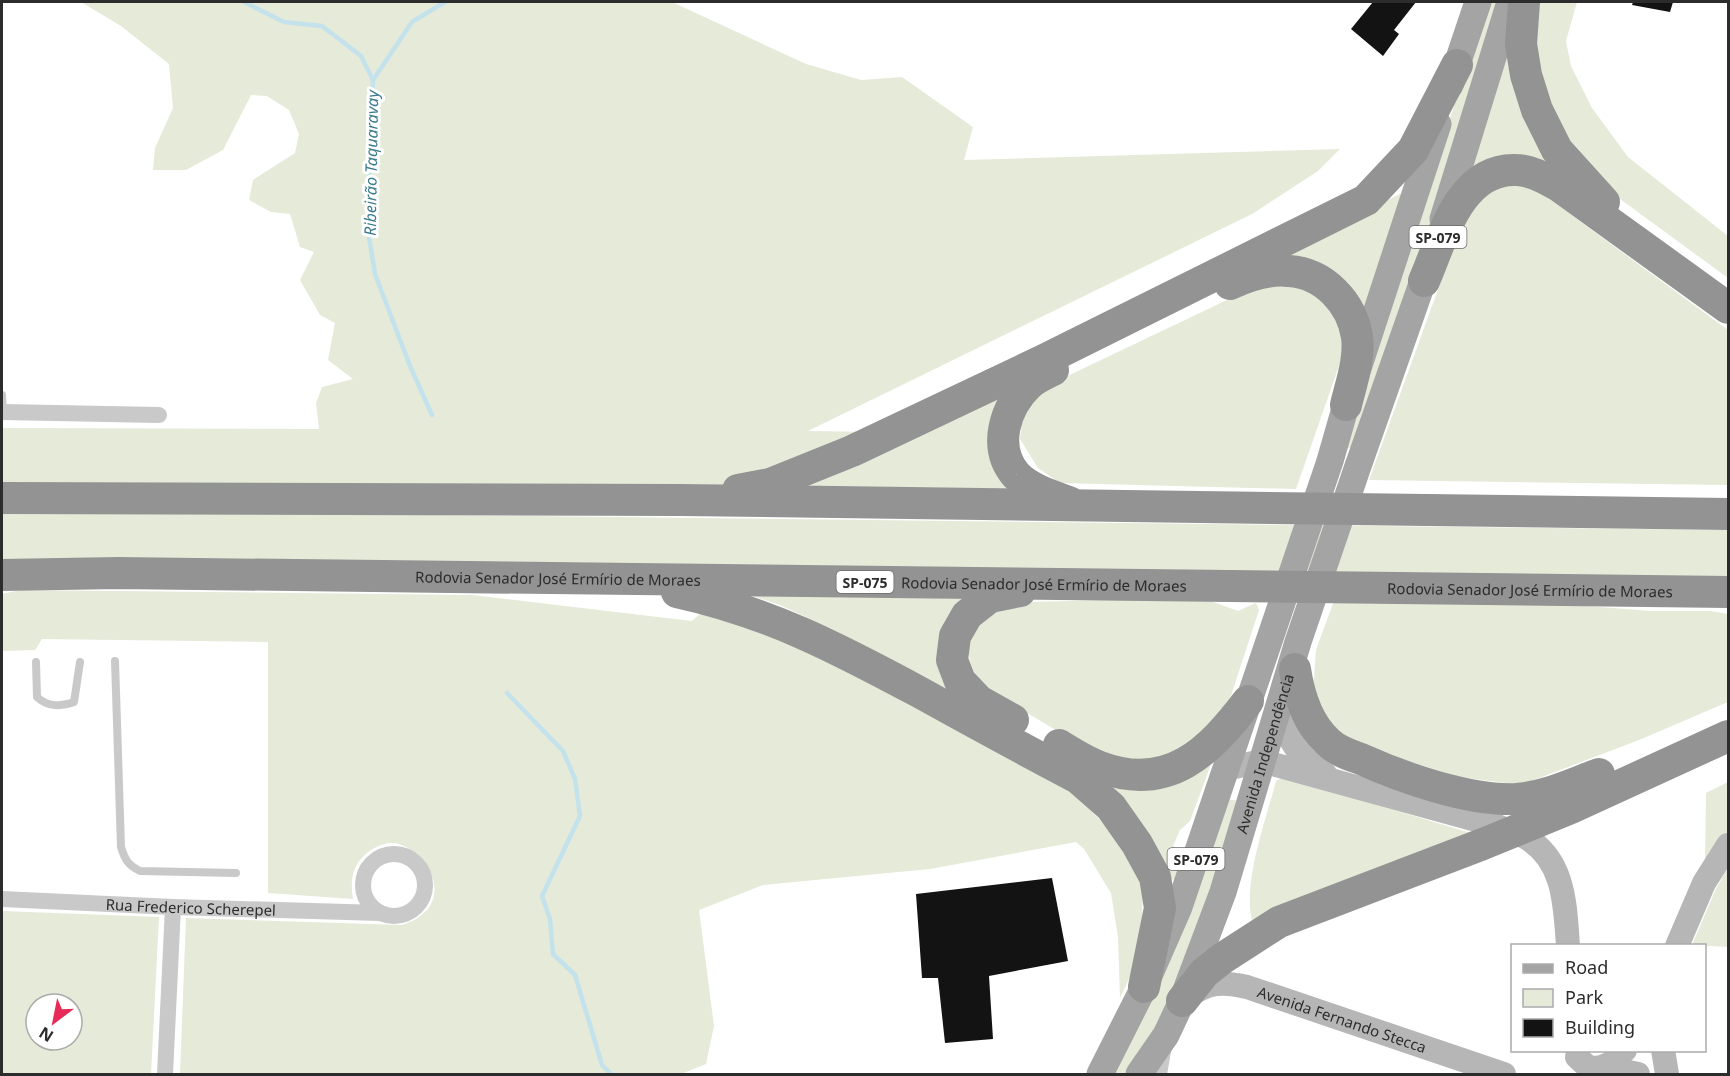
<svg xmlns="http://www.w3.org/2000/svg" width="1730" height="1076" font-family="'Noto Sans',sans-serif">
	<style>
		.green { fill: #e5ead9; fill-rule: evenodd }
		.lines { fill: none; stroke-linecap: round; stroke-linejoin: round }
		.stream { stroke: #c4e2eb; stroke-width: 4.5 }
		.building { fill: #131313 }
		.service { stroke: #c9c9c9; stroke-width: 8 }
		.minor { stroke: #c9c9c9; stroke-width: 16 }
		.secondary { stroke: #b6b6b6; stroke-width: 24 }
		.primary { stroke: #a4a4a4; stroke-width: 27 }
		.motorway { stroke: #939393; stroke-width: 32 }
		.labels { text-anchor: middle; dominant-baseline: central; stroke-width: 6; stroke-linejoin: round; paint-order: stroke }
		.shield { fill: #fff; stroke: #6b6b6b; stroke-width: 1.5 }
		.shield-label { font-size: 14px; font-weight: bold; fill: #2c2c2c }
		.street-label { font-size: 15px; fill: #2c2c2c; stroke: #fff }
		.water-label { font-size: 16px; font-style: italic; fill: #3a7b8e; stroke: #fff }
	</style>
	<rect width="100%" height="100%" fill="#fff"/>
	<path class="green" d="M 81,2 L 672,2 L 806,64 L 861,80 L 902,77 L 973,127 L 964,160 L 1340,149 L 1318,171 L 1252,214 L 808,431 L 877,432 L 796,465 L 714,488 L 2,484 L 2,428 L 319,429 L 316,403 L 322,387 L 353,379 L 328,360 L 335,323 L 320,315 L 300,280 L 314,252 L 300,247 L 290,214 L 271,212 L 249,200 L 253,180 L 295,153 L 299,134 L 289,110 L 267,96 L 251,95 L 223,150 L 186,170 L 153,170 L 155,148 L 173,108 L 169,64 L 121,26 Z
		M 1488,2 L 1502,2 L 1358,448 L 1342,448 Z
		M 1531,2 L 1577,2 L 1566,41 L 1571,66 L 1592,108 L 1628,157 L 1728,236 L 1728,278 L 1605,188 L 1566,149 L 1544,104 Z
		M 1512,28 L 1558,161 L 1541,171 L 1464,190 Z
		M 1509,182 L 1540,192 L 1728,330 L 1728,485 L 1369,480 L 1465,215 L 1477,193 Z
		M 1410,189 L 1367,334 L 1342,288 L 1234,275 Z
		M 1278,279 C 1321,297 1346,303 1342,357 L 1296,489 L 1060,483 L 1038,468 L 1020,439 L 1024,407 L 1036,391 L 1248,290 Z
		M 1037,370 L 1003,409 L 1027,493 L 801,487 Z
		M 2,510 L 1728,530 L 1728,580 L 2,561 Z
		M 20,590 L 472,595 L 692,621 L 707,608 L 769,629 L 1066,785 L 1103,823 L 1131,856 L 1143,893 L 1141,936 L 1134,968 L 1120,998 L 1118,937 L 1111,893 L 1084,849 L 1076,842 L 930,869 L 763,885 L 699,910 L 714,1026 L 706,1064 L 681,1074 L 180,1074 L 186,918 L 402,925 C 407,923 414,921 419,917 C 442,901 437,876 420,857 C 415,851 401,843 392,843 C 384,842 373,848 367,853 C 352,865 350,881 353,899 L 268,893 L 268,642 L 42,639 L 35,650 L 2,651 L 2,594 Z
		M 741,592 L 977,595 L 949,633 L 984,712 L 834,630 L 780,605 Z
		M 1202,598 L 1238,611 L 1256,603 L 1259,610 L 1228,705 L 1208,732 L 1180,751 L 1155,761 L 1099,756 L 979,684 L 971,664 L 966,643 L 973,629 L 997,607 L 1028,602 Z
		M 1335,598 L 1535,602 L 1651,611 L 1711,611 L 1728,614 L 1728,702 L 1639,740 L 1521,785 L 1459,777 L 1341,740 L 1313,694 L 1316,650 Z
		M 1216,751 L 1190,821 L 1180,830 L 1173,846 L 1183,854 L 1177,879 L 1168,880 L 1097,772 Z
		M 1284,777 L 1474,834 L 1253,924 C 1241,886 1266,820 1276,781 Z
		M 1728,782 L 1728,833 L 1705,863 L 1706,793 Z
		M 1226,799 L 1241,801 L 1176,988 L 1130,1074 L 1112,1074 C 1164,990 1193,893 1226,799 Z
		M 1728,867 L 1728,947 L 1692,945 L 1715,891 Z
		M 2,911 L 159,917 L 151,1074 L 2,1074 ZM 36,1004 L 72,1004 L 72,1040 L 36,1040 Z"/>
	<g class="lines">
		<path class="stream" d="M 244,2 L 284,22 L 322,26 L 361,56 L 373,80
			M 432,415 L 410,366 L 375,274 L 368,231 L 369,162 L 373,80 L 412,22 L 445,2
			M 507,693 L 563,751 L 575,779 L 580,816 L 542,896 L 550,919 L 553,954 L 575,975 L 602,1065 L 611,1074"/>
	</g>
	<path class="building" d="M 1373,2 L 1416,2 L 1394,30 L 1399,34 L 1383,56 L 1351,29 Z
		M 1633,2 L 1673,2 L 1670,12 L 1632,5 Z
		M 1052,878 L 1068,961 L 989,976 L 993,1039 L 945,1043 L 938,978 L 922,978 L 916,894 Z"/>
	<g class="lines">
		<path class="service" d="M 2,395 L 3,412
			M 115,661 L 121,847 C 125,860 128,865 140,871 L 236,873
			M 36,662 L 37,697 C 47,707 62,707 74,702 L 80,662"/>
		<g class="minor">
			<path d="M 2,412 L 159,415"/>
			<circle cx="394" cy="885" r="31"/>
			<path id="s1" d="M 2,899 L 173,907 L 380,913"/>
			<path d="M 165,1074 L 173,907"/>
			<path d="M 1159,1074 L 1164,1046"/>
		</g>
		<g class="secondary">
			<path d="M 1288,696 C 1279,732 1295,755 1325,774"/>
			<path d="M 1225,773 L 1230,768 L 1262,761 L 1494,825 C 1504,829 1516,832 1525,837 C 1565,860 1565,905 1568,946"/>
			<path d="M 1677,946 L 1704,883 L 1728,845"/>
			<path id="s2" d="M 1186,998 C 1208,982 1222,981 1247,987 L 1504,1074"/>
			<path d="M 1663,1050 L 1667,1074"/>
			<path d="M 1577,1057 L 1589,1068 C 1606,1069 1613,1062 1625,1050"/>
			<path d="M 1605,1067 L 1638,1074"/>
		</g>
		<g class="primary">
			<path d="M 1450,85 L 1478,2"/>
			<path d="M 1443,219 L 1510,2"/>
			<path d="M 1100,1074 L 1144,987 L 1179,907 L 1330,461 L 1346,405 L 1438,124"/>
			<path id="s3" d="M 1139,1074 L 1166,1035 L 1182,1001 L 1223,892 L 1298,642 L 1357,469 L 1430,261"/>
		</g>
		<g class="motorway">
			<path d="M 1524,2 L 1521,44 L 1526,75 L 1537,110 L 1557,150 L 1604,202"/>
			<path d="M 1424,281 C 1442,240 1459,168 1516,170 C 1531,170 1546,179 1559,186 L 1728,308"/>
			<path d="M 1230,284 C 1247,276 1270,269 1289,271 C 1324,273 1352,303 1357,337 C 1360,359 1351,384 1346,405"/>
			<path d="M 1053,370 C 1045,374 1036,378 1029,384 C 1005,407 992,447 1016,475 C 1029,489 1052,496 1069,502"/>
			<path d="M 738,490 L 770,484 L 852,451 L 1042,361 L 1366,200 L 1413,150 L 1457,65"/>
			<path d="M 2,498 L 680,500 L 1728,514"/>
			<path id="s4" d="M 2,575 L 118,573 L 1728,592"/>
			<path d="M 677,592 C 769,612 839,649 921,693 C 973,722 1025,750 1078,778 L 1111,807 L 1137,844 L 1155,877 L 1160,908 L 1144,987"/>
			<path d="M 1295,669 C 1299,696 1307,723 1328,742 C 1337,751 1350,755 1361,759 C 1403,778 1469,801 1516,799 C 1545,797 1572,784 1599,774"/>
			<path d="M 1013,720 L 979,701 L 960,681 L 952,660 L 955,636 L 967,615 L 990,597 L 1020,591"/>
			<path d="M 1059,745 C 1072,753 1086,762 1100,767 C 1169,793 1210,751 1248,701"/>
			<path d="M 1182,1001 L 1204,973 L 1223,958 L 1279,922 L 1483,844 L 1571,808 L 1728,736"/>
		</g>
	</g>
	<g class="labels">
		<g class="shield">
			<rect x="1409.5" y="226" width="57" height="22" rx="4.5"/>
			<rect x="836.5" y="571" width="57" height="22" rx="4.5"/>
			<rect x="1167.5" y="848" width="57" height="22" rx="4.5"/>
		</g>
		<g class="shield-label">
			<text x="1438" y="237">SP-079</text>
			<text x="865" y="582">SP-075</text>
			<text x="1196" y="859">SP-079</text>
		</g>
		<g class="street-label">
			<text stroke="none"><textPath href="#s4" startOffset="556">Rodovia Senador José Ermírio de Moraes</textPath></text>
			<text stroke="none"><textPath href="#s4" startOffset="1042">Rodovia Senador José Ermírio de Moraes</textPath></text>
			<text stroke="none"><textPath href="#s4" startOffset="1528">Rodovia Senador José Ermírio de Moraes</textPath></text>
			<text stroke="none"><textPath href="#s3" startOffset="346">Avenida Independência</textPath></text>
			<text stroke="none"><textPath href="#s1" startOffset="189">Rua Frederico Scherepel</textPath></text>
			<text stroke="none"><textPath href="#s2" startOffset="165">Avenida Fernando Stecca</textPath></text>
		</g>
		<g class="water-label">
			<text transform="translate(371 163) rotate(-89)">Ribeirão Taquaravay</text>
		</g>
	</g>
	<rect width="1730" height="1076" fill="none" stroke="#2c2c2c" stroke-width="6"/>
	<rect x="1511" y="944" width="195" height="108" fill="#ffffff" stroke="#ababab" stroke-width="1.5"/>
	<rect x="1523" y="964" width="30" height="9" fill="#a4a4a4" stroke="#ababab" stroke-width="1.5"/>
	<text x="1565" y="974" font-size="18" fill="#2c2c2c">Road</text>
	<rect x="1523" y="989" width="30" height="18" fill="#e5ead9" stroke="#ababab" stroke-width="1.5"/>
	<text x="1565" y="1004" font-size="18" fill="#2c2c2c">Park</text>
	<rect x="1523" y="1019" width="30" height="18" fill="#131313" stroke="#ababab" stroke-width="1.5"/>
	<text x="1565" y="1034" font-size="18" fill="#2c2c2c">Building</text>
	<g transform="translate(54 1022) rotate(212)"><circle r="28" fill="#ffffff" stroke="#ababab" stroke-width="1.5"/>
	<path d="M0-4.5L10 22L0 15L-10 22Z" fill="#e72a57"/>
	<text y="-9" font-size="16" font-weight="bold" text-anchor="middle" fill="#2c2c2c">N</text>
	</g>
</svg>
